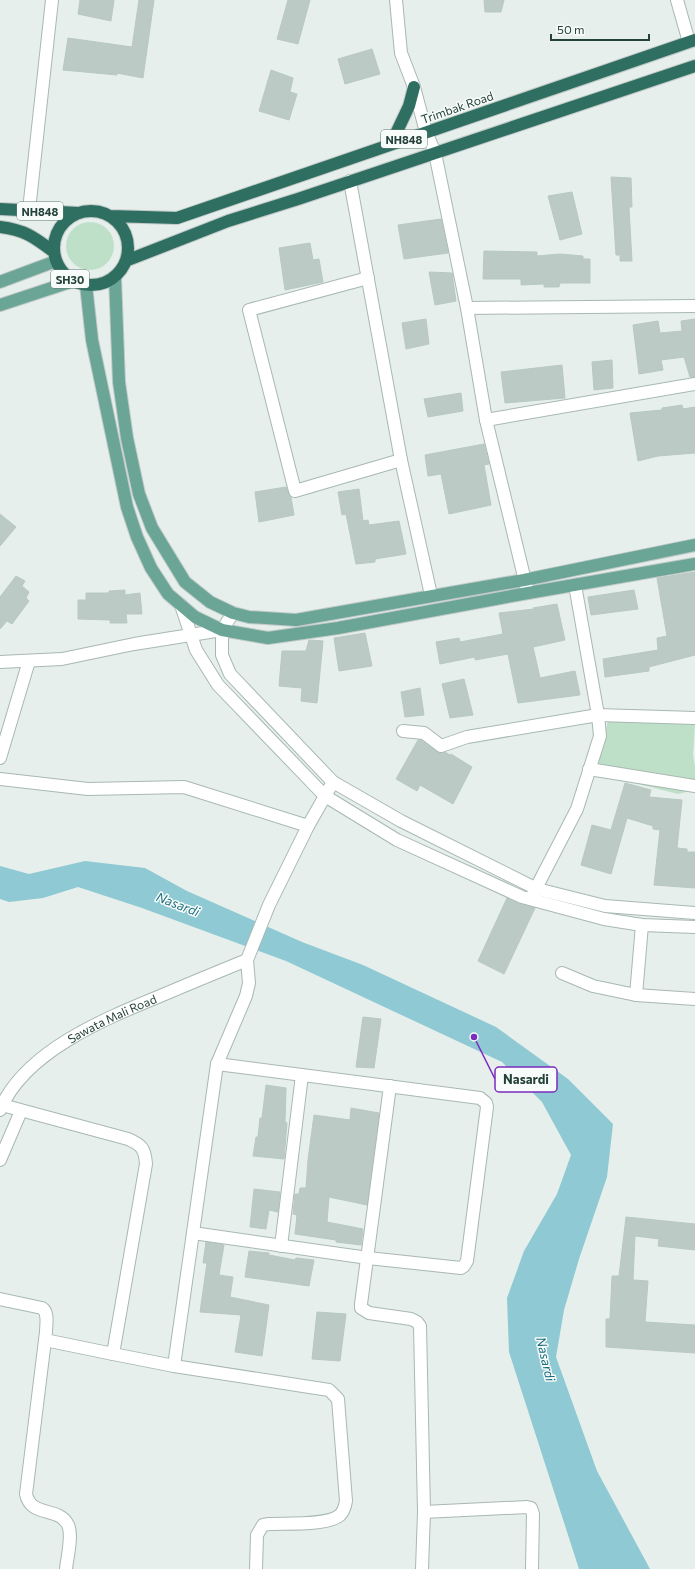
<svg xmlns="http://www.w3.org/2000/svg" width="695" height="1569" font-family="Commissioner,sans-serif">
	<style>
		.green { fill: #bfe0c8 }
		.water { fill: #8ec9d4 }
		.building { fill: #bbcac4; stroke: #b8c9c2 }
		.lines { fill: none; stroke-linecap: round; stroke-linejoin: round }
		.minor-casing { stroke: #a8b8b2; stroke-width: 14 }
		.major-casing { stroke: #c2cac8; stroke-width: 14 }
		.highway-casing { stroke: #c2cac8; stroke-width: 14 }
		.minor { stroke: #fff; stroke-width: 12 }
		.major { stroke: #6aa596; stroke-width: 12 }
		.highway { stroke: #2f6f62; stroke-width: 12 }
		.labels { text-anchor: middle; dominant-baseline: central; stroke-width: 3; stroke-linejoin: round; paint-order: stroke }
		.shield { fill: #f7fbf9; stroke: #637a73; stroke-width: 1 }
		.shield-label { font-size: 11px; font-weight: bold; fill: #24423a }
		.street-label { font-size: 12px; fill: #24423a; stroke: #f7fbf9 }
		.water-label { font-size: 13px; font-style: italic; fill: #1c6f80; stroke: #f7fbf9 }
		.leader { fill: none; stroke: #7b2cbf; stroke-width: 1.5 }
		.callout-dot { fill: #7b2cbf; stroke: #f7fbf9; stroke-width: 1.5 }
		.callout { fill: #f7fbf9; stroke: #7b2cbf; stroke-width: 1.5 }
		.callout-label { font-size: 13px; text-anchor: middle; font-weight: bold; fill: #24423a }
	</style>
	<rect width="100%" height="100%" fill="#e6efeb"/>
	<path class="green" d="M66 246a24 24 0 1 1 48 0a24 24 0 1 1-48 0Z
		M 609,718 L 695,722 L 693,755 L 695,766 L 695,790 L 678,794 L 611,777 L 597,761 Z"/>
	<path class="water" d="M 85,861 L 145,868 L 187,891 L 302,942 L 363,965 L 496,1027 L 568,1079 L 613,1124 L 607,1177 L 579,1259 L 564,1310 L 556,1357 L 597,1471 L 650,1569 L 579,1569 L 509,1352 L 507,1298 L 524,1251 L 557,1194 L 571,1155 L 542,1102 L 502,1062 L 286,961 L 142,908 L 78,887 L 43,898 L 9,902 L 0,899 L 0,866 L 29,874 Z"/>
	<path class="building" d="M 80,0 L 114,0 L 111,21 L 78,14 Z
		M 139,0 L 154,0 L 143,78 L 117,73 L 117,75 L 63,70 L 68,38 L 132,47 Z
		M 288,0 L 310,0 L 298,44 L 277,39 Z
		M 484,0 L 504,0 L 501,12 L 485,12 Z
		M 372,49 L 380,74 L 345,84 L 338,59 Z
		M 271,70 L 293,78 L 290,92 L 297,94 L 289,120 L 259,111 Z
		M 611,177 L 631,178 L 632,207 L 629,207 L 632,261 L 620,261 L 620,255 L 616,255 Z
		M 572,192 L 582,234 L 560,240 L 548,196 Z
		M 441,219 L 448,253 L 404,259 L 398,225 Z
		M 310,243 L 313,260 L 319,259 L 323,282 L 285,290 L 279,248 Z
		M 484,251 L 537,252 L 537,256 L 560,254 L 583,256 L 583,259 L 590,259 L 590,283 L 560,283 L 559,287 L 544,287 L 544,284 L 521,285 L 521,279 L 483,279 Z
		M 429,272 L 452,273 L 456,301 L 435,305 Z
		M 426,319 L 429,344 L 406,349 L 402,323 Z
		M 695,319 L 695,377 L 690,377 L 684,357 L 661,360 L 663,370 L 639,374 L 633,325 L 658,321 L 660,333 L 682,331 L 681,321 Z
		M 612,360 L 613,388 L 594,390 L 592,362 Z
		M 562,365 L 565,398 L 505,403 L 501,372 Z
		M 461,393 L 463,411 L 428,417 L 424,399 Z
		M 682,405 L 683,409 L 695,407 L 695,453 L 658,456 L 638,461 L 630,413 L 662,410 L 662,408 Z
		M 484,444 L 489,464 L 484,465 L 491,505 L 449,514 L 441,474 L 428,476 L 425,455 Z
		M 286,487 L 288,493 L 291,497 L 294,515 L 259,522 L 255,492 Z
		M 359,489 L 363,521 L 368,520 L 369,525 L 399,521 L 406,554 L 375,559 L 375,562 L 356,564 L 346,514 L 342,515 L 338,492 Z
		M 0,514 L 16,527 L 0,546 Z
		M 695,572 L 695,655 L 649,667 L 649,671 L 605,677 L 603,659 L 658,650 L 657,638 L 667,636 L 657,578 Z
		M 16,576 L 25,581 L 22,586 L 29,592 L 26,598 L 29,601 L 12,624 L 7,621 L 0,629 L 0,597 Z
		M 125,590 L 125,595 L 140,593 L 142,614 L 126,614 L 127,623 L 110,623 L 110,620 L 78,619 L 78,600 L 86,600 L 86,593 L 109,593 L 109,591 Z
		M 634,590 L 638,609 L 591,615 L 588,597 Z
		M 557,604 L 565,640 L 533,647 L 540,678 L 575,671 L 580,695 L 518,703 L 508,654 L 475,660 L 475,657 L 440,664 L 436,642 L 459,638 L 460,642 L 503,634 L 499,613 L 534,609 L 533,608 Z
		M 365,633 L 372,666 L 339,671 L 334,638 Z
		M 309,640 L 323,641 L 317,703 L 301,701 L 302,688 L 279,686 L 282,651 L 306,651 Z
		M 464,679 L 473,715 L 450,718 L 442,684 Z
		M 420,688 L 424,715 L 405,717 L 401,692 Z
		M 418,740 L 421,740 L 437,752 L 440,753 L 445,752 L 450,755 L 451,754 L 472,767 L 453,804 L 420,785 L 417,791 L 396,779 Z
		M 625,783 L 651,790 L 649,797 L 682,800 L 677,848 L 687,849 L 687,852 L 695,852 L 695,888 L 654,885 L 660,830 L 653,829 L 653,826 L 627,818 L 611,874 L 581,865 L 592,825 L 611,830 Z
		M 507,898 L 520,904 L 535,908 L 504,974 L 478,961 Z
		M 363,1017 L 381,1019 L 374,1068 L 356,1067 Z
		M 266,1085 L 286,1088 L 285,1122 L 287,1123 L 284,1159 L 253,1156 L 256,1137 L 258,1137 L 260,1118 L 262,1118 Z
		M 351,1108 L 379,1113 L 367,1205 L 329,1197 L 327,1222 L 363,1229 L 361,1245 L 336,1242 L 336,1240 L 295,1234 L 297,1215 L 293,1214 L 295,1194 L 299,1194 L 300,1188 L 306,1188 L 308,1160 L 314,1115 L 350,1120 Z
		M 254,1189 L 280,1192 L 278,1212 L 269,1210 L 266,1229 L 250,1227 Z
		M 626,1217 L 695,1224 L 695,1250 L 658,1246 L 659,1239 L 635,1236 L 633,1280 L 648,1281 L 645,1322 L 695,1325 L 695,1353 L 606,1347 L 606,1319 L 610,1319 L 612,1276 L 619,1276 Z
		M 206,1242 L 224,1245 L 219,1275 L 233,1277 L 230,1297 L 269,1305 L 262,1356 L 235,1352 L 241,1315 L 200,1312 L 207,1263 L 203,1263 Z
		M 249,1251 L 269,1253 L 269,1255 L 295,1260 L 296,1258 L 314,1260 L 309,1286 L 245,1277 Z
		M 317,1312 L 346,1314 L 340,1361 L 312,1359 Z"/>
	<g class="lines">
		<g class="minor-casing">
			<g id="minor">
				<path d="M 396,0 L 401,53 L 414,87 L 426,132 L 435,153 L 467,308 L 486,420 L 528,593"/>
				<path d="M 677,0 L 689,42"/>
				<path d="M 350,181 L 401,460 L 431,595"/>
				<path d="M 29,210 L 52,0"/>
				<path d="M 368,278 L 249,310 L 295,491 L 401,460"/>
				<path d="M 467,308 L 695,306"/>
				<path d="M 486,420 L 695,384"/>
				<path d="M 181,605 L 196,650 L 218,685 L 325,796 L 397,840 L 522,897 L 604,919 L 642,925 L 695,927"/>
				<path d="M 233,613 L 222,630 L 222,655 L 230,674 L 333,782 L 401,821 L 537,889 L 605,906 L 695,913"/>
				<path d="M 0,662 L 62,659 L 134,644 L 222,630"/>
				<path d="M 403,731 L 424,733 L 441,746 L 467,737 L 598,715 L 695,718"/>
				<path d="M 0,758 L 29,661"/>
				<path d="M 589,769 L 695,786"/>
				<path d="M 0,779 L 88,789 L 184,787 L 308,826"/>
				<path d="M 533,894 L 577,809 L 600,736 L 598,715 L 575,585"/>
				<path d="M 642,925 L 636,995 L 695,999"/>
				<path d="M 562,973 L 593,986 L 636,995"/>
				<path d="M 390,1086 L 361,1304 L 361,1308 L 369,1313 L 411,1319 L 417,1322 L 420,1326 L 424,1512 L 422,1569"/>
				<path d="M 2,1105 L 128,1139 C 142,1145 145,1149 146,1164 L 113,1354 L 174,1366 L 329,1390 L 338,1399 L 346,1501 C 345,1507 344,1511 340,1515 C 328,1526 285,1523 269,1524 L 263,1525 L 257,1535 L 256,1569"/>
				<path id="s1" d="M 0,1110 C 25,1050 109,1017 165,994 C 193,982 220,971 247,960"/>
				<path d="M 0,1160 L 21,1111"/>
				<path d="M 193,1233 L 368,1258 L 461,1268 L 464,1266 L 467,1261 L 487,1107 L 486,1103 L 480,1098 L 217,1064"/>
				<path d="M 281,1246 L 302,1075"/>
				<path d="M 0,1299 L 42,1308 C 49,1313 46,1324 46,1332 L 26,1494 C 31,1518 59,1506 68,1525 C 73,1535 67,1558 66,1569"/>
				<path d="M 45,1340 L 113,1354"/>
				<path d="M 174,1366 L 217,1064 L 246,996 L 249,983 L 247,960 L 269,905 L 308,826 L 333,782"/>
				<path d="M 424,1512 L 527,1507 L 531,1508 L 533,1514 L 532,1569"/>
			</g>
		</g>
		<g class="major-casing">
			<path id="major" d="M 115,277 L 119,382 L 127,438 L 139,494 L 152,528 L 185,582 L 210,602 L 233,613 L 249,617 L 296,620 L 524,580 L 695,545
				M 0,282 L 56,261
				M 86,285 L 92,340 L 127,507 L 137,537 L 151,568 L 168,594 L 195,617 L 222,630 L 268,638 L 338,628 L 528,593 L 695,564
				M 0,305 L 73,281"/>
		</g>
		<g class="highway-casing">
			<path id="highway" d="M 391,144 L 409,106 L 414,87
				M 0,209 L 79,213
				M54 248a37 37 0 1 1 74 0a37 37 0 1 1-74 0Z
				M 110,216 L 177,218 L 695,40
				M 0,227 C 25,230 34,237 54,252
				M 128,260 L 228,221 L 298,199 L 695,66"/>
		</g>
		<use href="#minor" class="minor"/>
		<use href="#major" class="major"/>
		<use href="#highway" class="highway"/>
	</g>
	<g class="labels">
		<g class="shield">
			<rect x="381" y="130" width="46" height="18" rx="3"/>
			<rect x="17" y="202" width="46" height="18" rx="3"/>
			<rect x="51" y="270" width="38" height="18" rx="3"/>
		</g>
		<g class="shield-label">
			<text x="404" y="139">NH848</text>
			<text x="40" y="211">NH848</text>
			<text x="70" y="279">SH30</text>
		</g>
		<g class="street-label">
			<text transform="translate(457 107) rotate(-19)">Trimbak Road</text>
			<text stroke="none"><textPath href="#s1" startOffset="148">Sawata Mali Road</textPath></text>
		</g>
		<g class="water-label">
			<text transform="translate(178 904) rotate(21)">Nasardi</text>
			<text transform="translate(546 1359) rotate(77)">Nasardi</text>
		</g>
	</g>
	<path class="leader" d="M474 1037L495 1079"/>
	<circle class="callout-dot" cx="474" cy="1037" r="4"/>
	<rect class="callout" x="495" y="1067" width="62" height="25" rx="4"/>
	<g class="callout-label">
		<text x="526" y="1084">Nasardi</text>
	</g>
	<path d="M551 34v6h98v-6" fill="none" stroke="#24423a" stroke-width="2"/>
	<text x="557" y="34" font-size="12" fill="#24423a" stroke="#f7fbf9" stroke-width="3" paint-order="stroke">50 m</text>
</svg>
